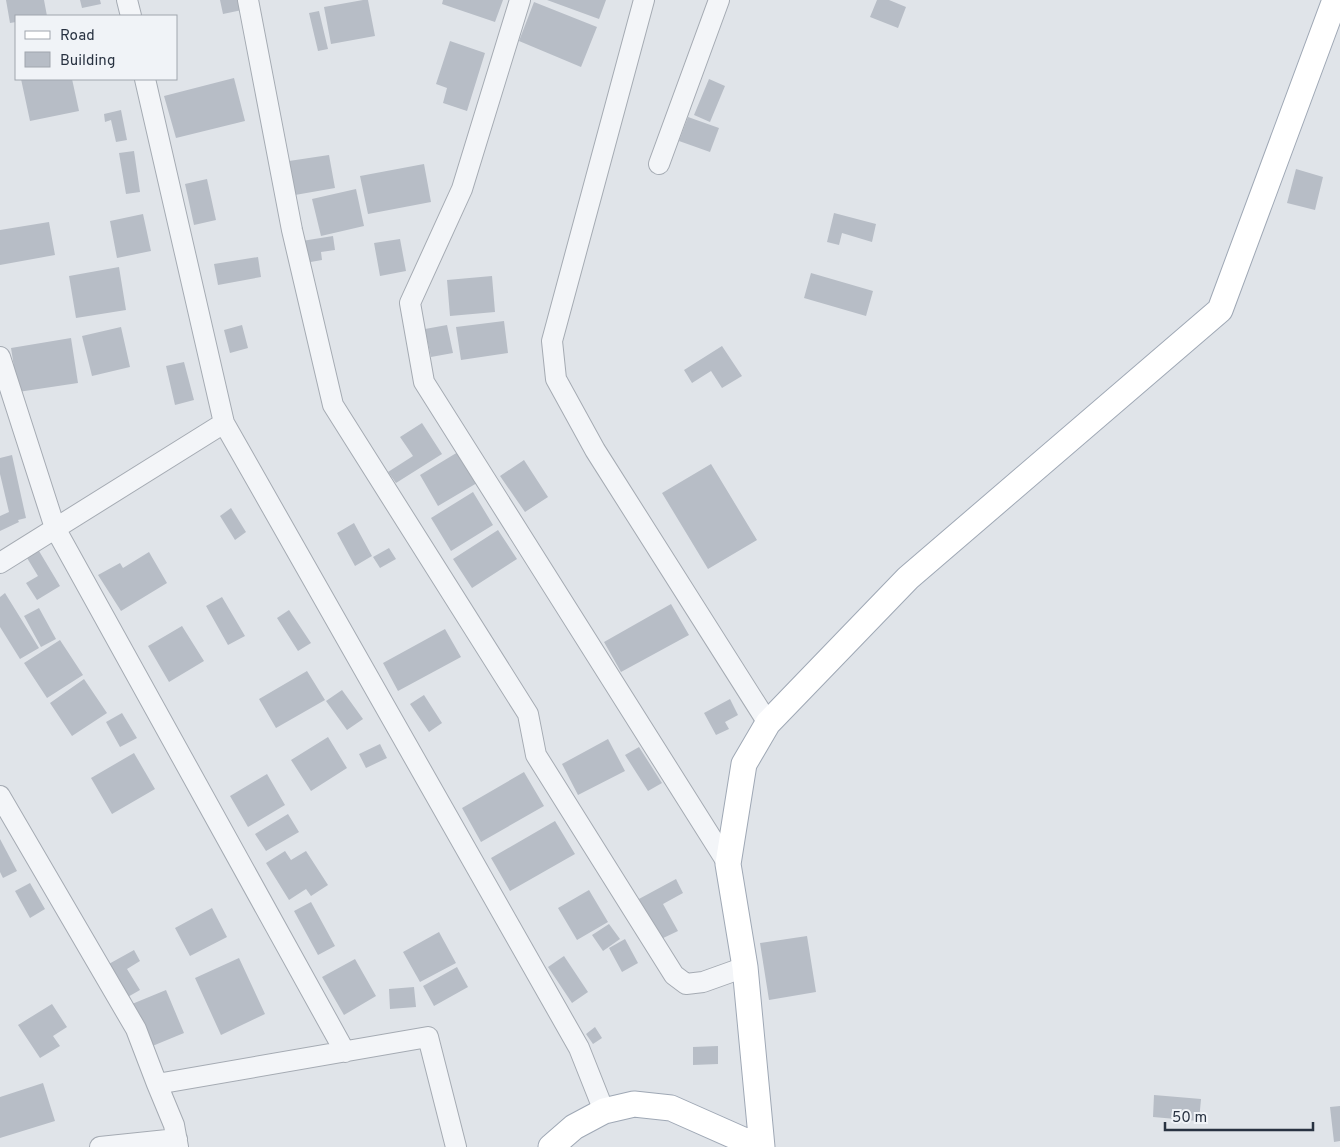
<svg xmlns="http://www.w3.org/2000/svg" width="1340" height="1147" font-family="Overpass,sans-serif">
	<style>
		.building { fill: #b7bdc6 }
		.lines { fill: none; stroke-linecap: round; stroke-linejoin: round }
		.minor-casing { stroke: #a5abb3; stroke-width: 22 }
		.major-casing { stroke: #9fa8b5; stroke-width: 27 }
		.minor { stroke: #f3f5f8; stroke-width: 20 }
		.major { stroke: #fff; stroke-width: 25 }
	</style>
	<rect width="100%" height="100%" fill="#e0e4e9"/>
	<path class="building" d="M 6,0 L 44,0 L 47,16 L 16,16 L 16,22 L 10,23 Z
		M 80,0 L 100,0 L 101,4 L 82,8 Z
		M 220,0 L 240,0 L 242,10 L 223,14 Z
		M 363,0 L 368,0 L 375,36 L 331,44 L 324,7 Z
		M 443,0 L 503,0 L 495,22 L 442,4 Z
		M 547,0 L 606,0 L 599,19 Z
		M 877,0 L 889,0 L 906,7 L 898,28 L 870,17 Z
		M 534,2 L 597,27 L 581,67 L 519,41 Z
		M 319,11 L 328,49 L 318,51 L 309,13 Z
		M 450,41 L 485,53 L 467,111 L 443,103 L 447,88 L 436,84 Z
		M 234,78 L 245,121 L 176,138 L 164,96 Z
		M 21,79 L 72,79 L 79,111 L 30,121 Z
		M 709,79 L 725,86 L 710,122 L 694,115 Z
		M 121,110 L 127,140 L 116,142 L 111,120 L 105,122 L 104,114 Z
		M 688,117 L 719,128 L 710,152 L 679,141 Z
		M 134,151 L 140,192 L 126,194 L 119,153 Z
		M 329,155 L 335,188 L 295,195 L 289,161 Z
		M 424,164 L 431,202 L 368,214 L 360,176 Z
		M 1296,169 L 1323,177 L 1315,210 L 1287,203 Z
		M 207,179 L 216,220 L 194,225 L 185,184 Z
		M 356,189 L 364,226 L 321,236 L 312,199 Z
		M 834,213 L 876,224 L 872,242 L 842,233 L 839,245 L 827,242 Z
		M 143,214 L 151,251 L 117,258 L 110,221 Z
		M 49,222 L 55,255 L 0,265 L 0,230 Z
		M 333,236 L 335,250 L 321,252 L 322,260 L 305,263 L 302,241 Z
		M 400,239 L 406,271 L 380,276 L 374,243 Z
		M 258,257 L 261,277 L 218,285 L 214,264 Z
		M 119,267 L 126,310 L 76,318 L 69,276 Z
		M 811,273 L 873,291 L 866,316 L 804,298 Z
		M 492,276 L 495,312 L 450,316 L 447,280 Z
		M 504,321 L 508,353 L 461,360 L 456,327 Z
		M 242,325 L 248,348 L 230,353 L 224,330 Z
		M 447,325 L 453,353 L 431,357 L 425,329 Z
		M 121,327 L 130,367 L 92,376 L 82,336 Z
		M 71,338 L 78,383 L 18,392 L 11,348 Z
		M 722,346 L 742,376 L 722,388 L 711,371 L 692,383 L 684,370 Z
		M 184,362 L 194,400 L 175,405 L 166,366 Z
		M 422,423 L 442,454 L 396,483 L 388,472 L 413,456 L 400,437 Z
		M 458,452 L 477,483 L 438,506 L 420,475 Z
		M 12,455 L 26,518 L 18,520 L 19,522 L 0,531 L 0,516 L 9,512 L 0,474 L 0,458 Z
		M 524,460 L 548,497 L 525,512 L 500,476 Z
		M 711,464 L 757,540 L 708,569 L 662,493 Z
		M 473,492 L 493,525 L 451,551 L 431,518 Z
		M 231,508 L 246,532 L 235,540 L 220,516 Z
		M 354,523 L 372,556 L 355,566 L 337,533 Z
		M 498,530 L 517,559 L 472,588 L 453,559 Z
		M 36,546 L 60,586 L 37,600 L 26,583 L 38,576 L 24,553 Z
		M 389,548 L 396,559 L 380,568 L 373,557 Z
		M 149,552 L 167,583 L 121,611 L 98,575 L 120,563 L 123,568 Z
		M 5,593 L 39,648 L 20,659 L 0,627 L 0,597 Z
		M 222,597 L 245,636 L 228,645 L 206,606 Z
		M 671,604 L 689,635 L 621,672 L 604,642 Z
		M 39,608 L 56,639 L 41,647 L 24,616 Z
		M 289,610 L 311,643 L 298,651 L 277,618 Z
		M 182,626 L 204,661 L 169,682 L 148,646 Z
		M 445,629 L 461,657 L 398,691 L 383,663 Z
		M 60,640 L 83,675 L 47,698 L 24,663 Z
		M 307,671 L 325,700 L 276,728 L 259,699 Z
		M 84,679 L 107,713 L 72,736 L 50,703 Z
		M 342,690 L 363,719 L 347,730 L 326,701 Z
		M 424,695 L 442,723 L 429,732 L 410,704 Z
		M 730,699 L 738,715 L 725,722 L 729,729 L 716,735 L 704,713 Z
		M 122,713 L 137,738 L 120,747 L 106,722 Z
		M 328,737 L 347,768 L 311,791 L 291,760 Z
		M 608,739 L 625,771 L 578,795 L 562,764 Z
		M 380,744 L 387,758 L 366,768 L 359,754 Z
		M 639,747 L 662,783 L 648,791 L 625,755 Z
		M 134,753 L 155,789 L 112,814 L 91,778 Z
		M 524,772 L 544,806 L 481,842 L 462,808 Z
		M 267,774 L 285,805 L 248,827 L 230,796 Z
		M 288,814 L 299,832 L 266,851 L 255,834 Z
		M 555,821 L 575,854 L 510,891 L 491,858 Z
		M 0,839 L 17,871 L 3,878 L 0,872 Z
		M 285,851 L 291,860 L 306,851 L 328,885 L 311,896 L 306,889 L 289,900 L 266,863 Z
		M 676,879 L 683,893 L 663,904 L 678,931 L 659,940 L 637,900 Z
		M 30,883 L 45,909 L 30,918 L 15,891 Z
		M 589,890 L 608,922 L 577,940 L 558,908 Z
		M 311,902 L 335,946 L 318,955 L 294,911 Z
		M 212,908 L 227,937 L 190,956 L 175,928 Z
		M 609,924 L 620,939 L 603,951 L 592,935 Z
		M 439,932 L 456,963 L 420,982 L 403,952 Z
		M 807,936 L 816,992 L 769,1000 L 760,943 Z
		M 625,939 L 638,963 L 622,972 L 609,948 Z
		M 134,950 L 140,961 L 127,969 L 140,990 L 126,998 L 107,965 Z
		M 564,956 L 588,992 L 572,1003 L 548,967 Z
		M 239,958 L 265,1014 L 221,1035 L 195,978 Z
		M 355,959 L 376,996 L 344,1015 L 322,977 Z
		M 457,967 L 468,987 L 434,1006 L 423,986 Z
		M 414,987 L 416,1007 L 390,1009 L 389,989 Z
		M 166,990 L 184,1033 L 150,1047 L 132,1004 Z
		M 52,1004 L 67,1027 L 53,1036 L 60,1046 L 40,1058 L 18,1025 Z
		M 595,1027 L 602,1038 L 593,1044 L 586,1034 Z
		M 718,1046 L 718,1064 L 693,1065 L 693,1047 Z
		M 43,1083 L 55,1121 L 0,1138 L 0,1097 Z
		M 1154,1095 L 1201,1099 L 1199,1121 L 1153,1117 Z
		M 1340,1106 L 1340,1141 L 1334,1142 L 1330,1107 Z"/>
	<g class="lines">
		<g class="minor-casing">
			<path id="minor" d="M 127,0 L 131,16
				M 248,0 L 292,230 L 333,405 L 528,714 L 536,755 L 674,975 L 686,984 L 703,982 L 745,967
				M 520,0 L 462,189 L 410,303 L 424,382 L 728,864
				M 644,0 L 552,341 L 556,379 L 595,450 L 768,723
				M 145,79 L 224,423 L 579,1048 L 604,1111
				M 659,164 L 719,0
				M 0,357 L 55,528 L 345,1052
				M 0,563 L 224,423
				M 0,796 L 136,1029 L 157,1084
				M 100,1147 L 177,1139
				M 178,1147 L 174,1125 L 157,1084 L 428,1037 L 456,1147"/>
		</g>
		<g class="major-casing">
			<path id="major" d="M 551,1147 L 574,1127 L 604,1111 L 634,1104 L 671,1108 L 759,1147
				M 762,1147 L 745,967 L 728,864 L 744,764 L 768,723 L 908,578 L 1220,310 L 1335,0"/>
		</g>
		<use href="#minor" class="minor"/>
		<use href="#major" class="major"/>
	</g>
	<rect x="15" y="15" width="162" height="65" fill="#f0f3f7" stroke="#a0a6ae"/>
	<rect x="25" y="31" width="25" height="8" fill="#ffffff" stroke="#a0a6ae"/>
	<text x="60" y="40" font-size="15" fill="#283241">Road</text>
	<rect x="25" y="52" width="25" height="15" fill="#b7bdc6" stroke="#a0a6ae"/>
	<text x="60" y="65" font-size="15" fill="#283241">Building</text>
	<path d="M1165 1122v8h148v-8" fill="none" stroke="#283241" stroke-width="2.5"/>
	<text x="1172" y="1122" font-size="15" fill="#283241" stroke="#f0f3f7" stroke-width="4" paint-order="stroke">50 m</text>
</svg>
